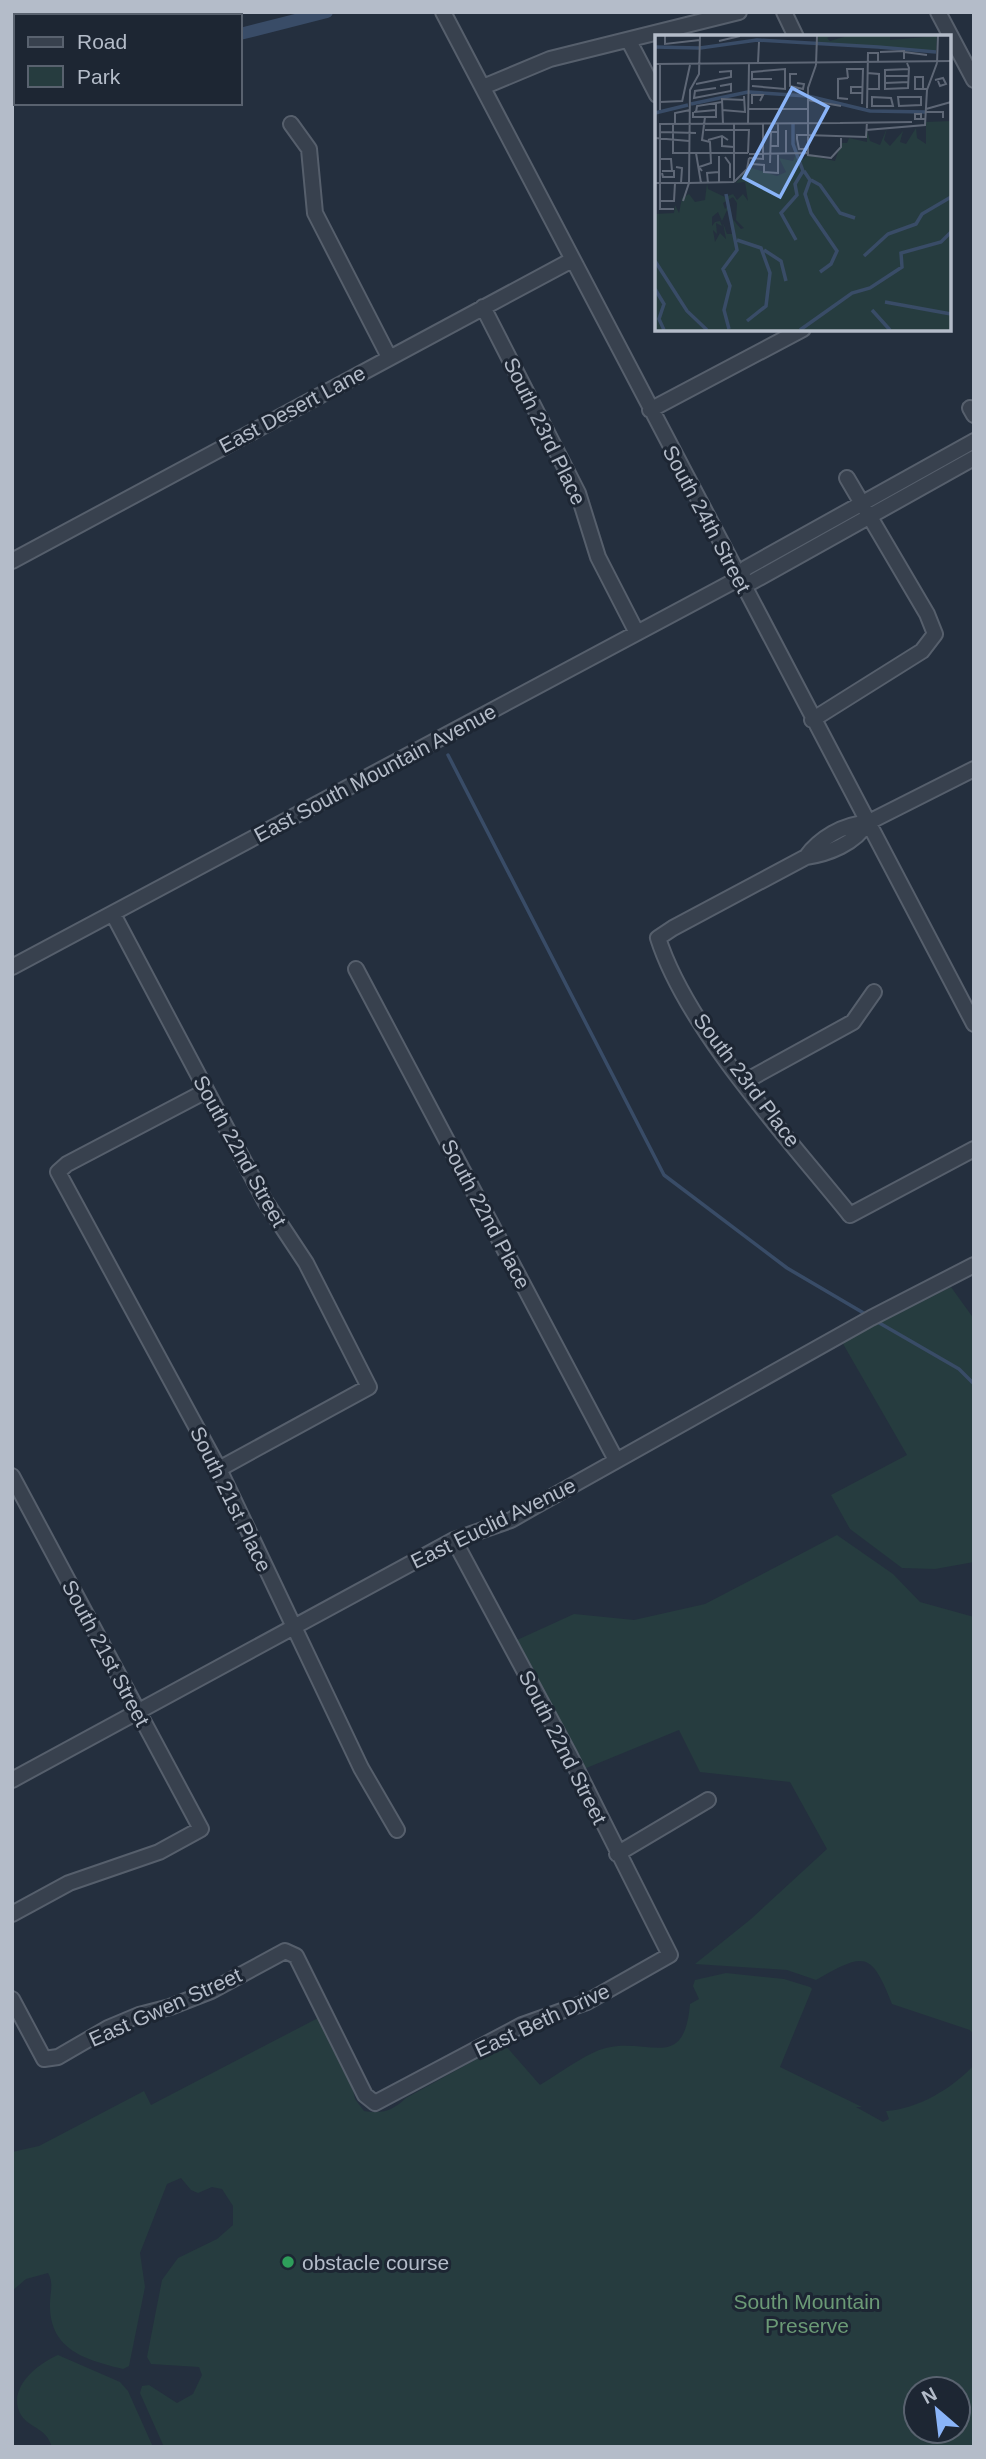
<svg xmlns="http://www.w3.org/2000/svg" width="986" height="2459" font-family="Helvetica,sans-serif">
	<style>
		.green { fill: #263c3f; fill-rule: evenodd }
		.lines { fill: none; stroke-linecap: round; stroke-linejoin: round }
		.stream { stroke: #394c67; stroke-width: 3.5 }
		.canal { stroke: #394c67; stroke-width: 12 }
		.minor-casing { stroke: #565f6c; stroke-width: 18 }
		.minor { stroke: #38414e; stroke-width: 14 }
		.leisure-dot { fill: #2e9e5b; stroke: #1d2633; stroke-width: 2.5 }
		.labels { text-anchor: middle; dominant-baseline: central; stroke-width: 6; stroke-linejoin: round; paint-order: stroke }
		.street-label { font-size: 21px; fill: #b4bcc9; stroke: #1d2633 }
		.poi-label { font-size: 21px; fill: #b4bcc9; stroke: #1d2633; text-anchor: start }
		.park-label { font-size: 21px; fill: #6b9a76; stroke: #1d2633 }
		.inset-river { fill: none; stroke: #394c67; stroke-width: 3.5 }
		.inset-road { fill: none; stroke: #5e6776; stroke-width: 2 }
		.view { fill: #8ab4f8; fill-opacity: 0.15; stroke: #8ab4f8; stroke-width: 3.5 }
		.inset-edge { fill: none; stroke: #b4bcc9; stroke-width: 3.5 }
	</style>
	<rect width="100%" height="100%" fill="#242f3e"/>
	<path class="green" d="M 951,1287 L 974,1319 L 974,1562 L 935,1569 L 902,1568 L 850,1529 L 831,1495 L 907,1455 L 842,1342 Z
		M 837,1535 L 893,1574 L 920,1602 L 974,1617 L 974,2035 L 970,2030 L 892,2004 C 871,1950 864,1953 816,1980 L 787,1970 L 695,1964 L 751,1919 L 827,1849 L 790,1782 L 700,1772 L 679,1730 L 584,1769 L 517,1640 L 574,1614 L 634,1620 L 705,1604 Z
		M 726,1973 L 784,1979 L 810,1987 L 812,1989 L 780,2067 L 862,2107 L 856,2107 L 883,2122 L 889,2119 L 886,2111 C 918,2109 953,2088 974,2065 L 974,2447 L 164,2447 L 140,2393 L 142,2386 L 149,2385 L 177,2403 L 193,2394 L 202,2375 L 199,2367 L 151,2364 L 147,2357 L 162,2280 L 178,2258 L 217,2239 L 233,2225 L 233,2206 L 222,2189 L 212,2187 L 198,2193 L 191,2190 L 181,2178 L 167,2184 L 140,2253 L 145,2287 L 129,2366 L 123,2369 C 86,2360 49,2350 50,2304 C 50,2292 54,2283 48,2273 L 26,2279 L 12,2291 L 12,2152 L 39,2146 L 144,2091 L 151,2105 L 318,2018 L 351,2081 L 355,2099 L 364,2111 C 383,2114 392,2111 406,2098 L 504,2044 L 540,2085 C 557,2075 588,2052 606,2048 C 649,2037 684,2073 690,2004 L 699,1999 L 693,1986 L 695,1980 ZM 916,2389 L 958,2389 L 958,2431 L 916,2431 Z
		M 58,2355 L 120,2382 L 128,2391 L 153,2447 L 52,2447 C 46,2427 30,2429 21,2415 C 6,2389 37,2364 58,2355 Z"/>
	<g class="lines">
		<path class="stream" d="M 448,755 L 664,1175 L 787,1268 L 867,1315
			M 876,1321 L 959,1369 L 974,1384"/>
		<path class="canal" d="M 240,34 L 327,12
			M 12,97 L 16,96"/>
		<g class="minor-casing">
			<path id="minor" d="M 443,12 L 974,1024
				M 784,12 L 796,37
				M 938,12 L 974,80
				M 629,41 L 657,95
				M 483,87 L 550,59 L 739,12
				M 291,124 L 309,149 L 315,213 L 389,357
				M 483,307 L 578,493 L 598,557 L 637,633
				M 970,408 L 974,415
				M 650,410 L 803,329
				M 12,561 L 572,260
				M 738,579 L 752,582 L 974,458
				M 812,720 L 922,651 L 935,634 L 927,614 L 847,478
				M 867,823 C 856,843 828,854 806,857 L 673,928 L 658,938 C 687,1029 789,1139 850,1215 L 974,1149
				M 806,857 C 819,839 843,824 867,823 L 974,769
				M 113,914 L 265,1201 L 306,1263 L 369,1387 L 219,1469
				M 12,967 L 738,579 L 746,568 L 974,441
				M 356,969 L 616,1460
				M 744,1082 L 853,1022 L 874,992
				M 206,1091 L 67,1164 L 58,1172 L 219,1469 L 361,1768 L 397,1830
				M 12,1476 L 201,1829 L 159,1852 L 69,1883 L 12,1914
				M 12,1780 L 454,1540 L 511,1520 L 532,1508 L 871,1318 L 974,1265
				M 617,1854 L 708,1800
				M 12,1999 L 44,2059 L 58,2057 L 108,2028 L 139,2015 L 170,2007 L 211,1991 L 285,1951 L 296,1956 L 365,2095 L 375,2103 L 522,2025 L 587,2002 L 670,1955 L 569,1754 L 454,1540"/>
		</g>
		<use href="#minor" class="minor"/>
	</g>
	<circle class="leisure-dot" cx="288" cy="2262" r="7"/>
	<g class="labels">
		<g class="street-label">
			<text transform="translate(292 409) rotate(-28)">East Desert Lane</text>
			<text transform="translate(545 431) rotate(64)">South 23rd Place</text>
			<text transform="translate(707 519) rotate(62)">South 24th Street</text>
			<text transform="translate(375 773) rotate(-28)">East South Mountain Avenue</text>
			<text transform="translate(747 1080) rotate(53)">South 23rd Place</text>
			<text transform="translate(240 1151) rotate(61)">South 22nd Street</text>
			<text transform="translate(486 1214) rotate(62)">South 22nd Place</text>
			<text transform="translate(231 1499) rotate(64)">South 21st Place</text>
			<text transform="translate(493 1523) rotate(-26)">East Euclid Avenue</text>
			<text transform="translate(106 1653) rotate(62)">South 21st Street</text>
			<text transform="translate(563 1747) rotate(63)">South 22nd Street</text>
			<text transform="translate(165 2007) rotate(-24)">East Gwen Street</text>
			<text transform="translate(542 2020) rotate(-25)">East Beth Drive</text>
		</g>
		<g class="poi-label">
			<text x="302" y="2262">obstacle course</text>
		</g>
		<g class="park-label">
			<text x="807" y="2301">South Mountain<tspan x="807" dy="24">Preserve</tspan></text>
		</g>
	</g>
	<g transform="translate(655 35)">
		<rect width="296" height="296" fill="#242f3e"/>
		<path d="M 163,1 L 176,1 L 172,3 L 175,6 L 192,1 L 235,1 L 235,5 L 282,1 L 281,16 L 163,8 ZM 296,86 L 296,295 L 0,295 L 0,179 L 19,178 L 20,170 L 24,178 L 27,163 L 34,159 L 40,167 L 50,165 L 52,148 L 53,154 L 70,162 L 78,159 L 82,165 L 88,159 L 93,166 L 90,147 L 81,148 L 94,132 L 122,141 L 131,137 L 124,123 L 138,126 L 141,119 L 149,124 L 152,120 L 180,126 L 186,108 L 192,108 L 194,103 L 212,107 L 212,95 L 215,106 L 225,110 L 232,93 L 229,105 L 235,111 L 248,96 L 245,107 L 251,109 L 261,93 L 262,103 L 271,109 L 271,87 ZM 78,162 L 82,168 L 81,185 L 89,193 L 86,194 L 76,182 L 80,199 L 72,199 L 68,188 L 71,204 L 65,198 L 60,207 L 58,195 L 62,199 L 61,188 L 67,191 L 65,186 L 60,187 L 57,191 L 57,182 L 63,177 L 67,186 L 72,175 L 76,181 L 74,169 L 70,174 L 68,168 Z" fill="#263c3f" fill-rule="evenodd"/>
		<path class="inset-river" d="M 0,12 L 44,13M 223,12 L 281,17M 45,13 L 102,5 L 223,12M 94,57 L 152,61M 153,61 L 215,76 L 271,77M 36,69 L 93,57M 0,78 L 33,70M 138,89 L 138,109 L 148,136 L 140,149 L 142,160 L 126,178 L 141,205M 149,136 L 155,145 L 150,159 L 156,178 L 182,216 L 176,229 L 165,237M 156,145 L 165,150 L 185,178 L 200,183M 71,159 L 82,215 L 68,234 L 75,251 L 69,275 L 74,294M 82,205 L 106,213 L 115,238 L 111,271 L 92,286M 109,215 L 126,226 L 131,246M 209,221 L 233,199 L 261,189 L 267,179 L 296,162M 0,226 L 32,276 L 52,295M 0,254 L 9,269 L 4,284 L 9,295M 230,267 L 296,279M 217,275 L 235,295M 145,295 L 197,258 L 215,253 L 247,232 L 246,218 L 286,207 L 296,197"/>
		<path class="inset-road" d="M 10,1 L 10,9 L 45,5M 64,6 L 85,1M 225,17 L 249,16 L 249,24M 249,17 L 272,20M 103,28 L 104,7M 252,28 L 254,33 L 253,53 L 230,54 L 230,35 L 254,34M 282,28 L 283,1M 0,29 L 296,26M 161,30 L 153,53 L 153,120 L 176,123 L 186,112 L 186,103M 161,30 L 162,1M 212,38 L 224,39 L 224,54 L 213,54M 142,39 L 135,39 L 135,51 L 148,54 L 149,49 L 142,48M 230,41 L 254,41M 193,43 L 192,34 L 208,34 L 207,69M 280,45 L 288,43 L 291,49 L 285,51 L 283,46M 230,48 L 254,47M 41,49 L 76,42 L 76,36 L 64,37M 97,51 L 130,54 L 130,34 L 97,37 L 97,44 L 117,44M 207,52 L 196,52 L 196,58 L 208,58M 61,53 L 40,56 L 39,63 L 76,56 L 76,49 L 65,51M 268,54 L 268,42 L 260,42 L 260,54 L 272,54M 217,62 L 236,63 L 238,71 L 217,71 ZM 243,62 L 266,62 L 266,70 L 244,71 ZM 193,64 L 183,63 L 183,44 L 193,43M 153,65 L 186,71M 5,67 L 28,66M 27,67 L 35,30M 97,69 L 97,60 L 108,60 L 105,66M 212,73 L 213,18 L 223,18 L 223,27M 93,74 L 152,74M 271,74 L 296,67M 5,75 L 5,30M 67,75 L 90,77 L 89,61M 38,77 L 38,82 L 61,82 L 61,68M 39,77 L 61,75M 41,77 L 42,71 L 67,67M 271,77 L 288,77 L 288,83M 266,84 L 266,79 L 260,79 L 260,84 L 271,84M 185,88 L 257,87M 18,89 L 18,118 L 93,118M 20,89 L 20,78 L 35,75M 68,89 L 67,64 L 90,65M 79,89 L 79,147M 93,89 L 94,29M 50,95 L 94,95M 211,95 L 270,90 L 272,55 L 282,28M 5,97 L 41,98M 151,100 L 211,102 L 212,87M 152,100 L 142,100 L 142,104 L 144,114 L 152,114M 67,101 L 67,111 L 79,112M 0,103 L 34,106M 53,105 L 67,101 L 73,105M 116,111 L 123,111 L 123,89M 41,118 L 46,148M 93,118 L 94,94M 131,118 L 131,95M 94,119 L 152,118M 70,122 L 75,129 L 75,143M 94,123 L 108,124 L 108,89M 98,123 L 98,129 L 109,130 L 109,137 L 123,138 L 123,118M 5,124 L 16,124 L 17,136M 115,128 L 116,97 L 123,97M 21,132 L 27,133 L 26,148M 47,136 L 44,132 L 56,128 L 55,107 L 47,105 L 50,82M 7,138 L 8,142 L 19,142 L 19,136 L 7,136M 79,147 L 92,134 L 94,123M 0,148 L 34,148 L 35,55 L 44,39 L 45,1M 53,148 L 52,138 L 64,137M 64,148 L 64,121M 5,166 L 19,166 L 20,148M 28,166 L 34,148 L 79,147M 19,174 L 5,174 L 5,89 L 186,88"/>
		<path class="view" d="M 137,53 L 173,72 L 125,162 L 89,143 Z"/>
		<rect width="296" height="296" class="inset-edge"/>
	</g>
	<rect width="986" height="2459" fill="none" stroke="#b4bcc9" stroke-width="28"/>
	<rect x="14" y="14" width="228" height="91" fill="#1d2633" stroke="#59626f" stroke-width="2"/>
	<rect x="28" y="37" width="35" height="10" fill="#38414e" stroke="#59626f" stroke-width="2"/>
	<text x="77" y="49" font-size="21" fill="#b4bcc9">Road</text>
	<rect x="28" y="66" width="35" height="21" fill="#263c3f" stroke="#59626f" stroke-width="2"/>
	<text x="77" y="84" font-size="21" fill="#b4bcc9">Park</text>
	<g transform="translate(937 2410) rotate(332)"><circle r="33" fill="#1d2633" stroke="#59626f" stroke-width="2"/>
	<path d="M0-5L12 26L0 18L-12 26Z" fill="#8ab4f8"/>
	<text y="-10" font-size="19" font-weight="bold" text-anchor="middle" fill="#b4bcc9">N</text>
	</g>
</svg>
